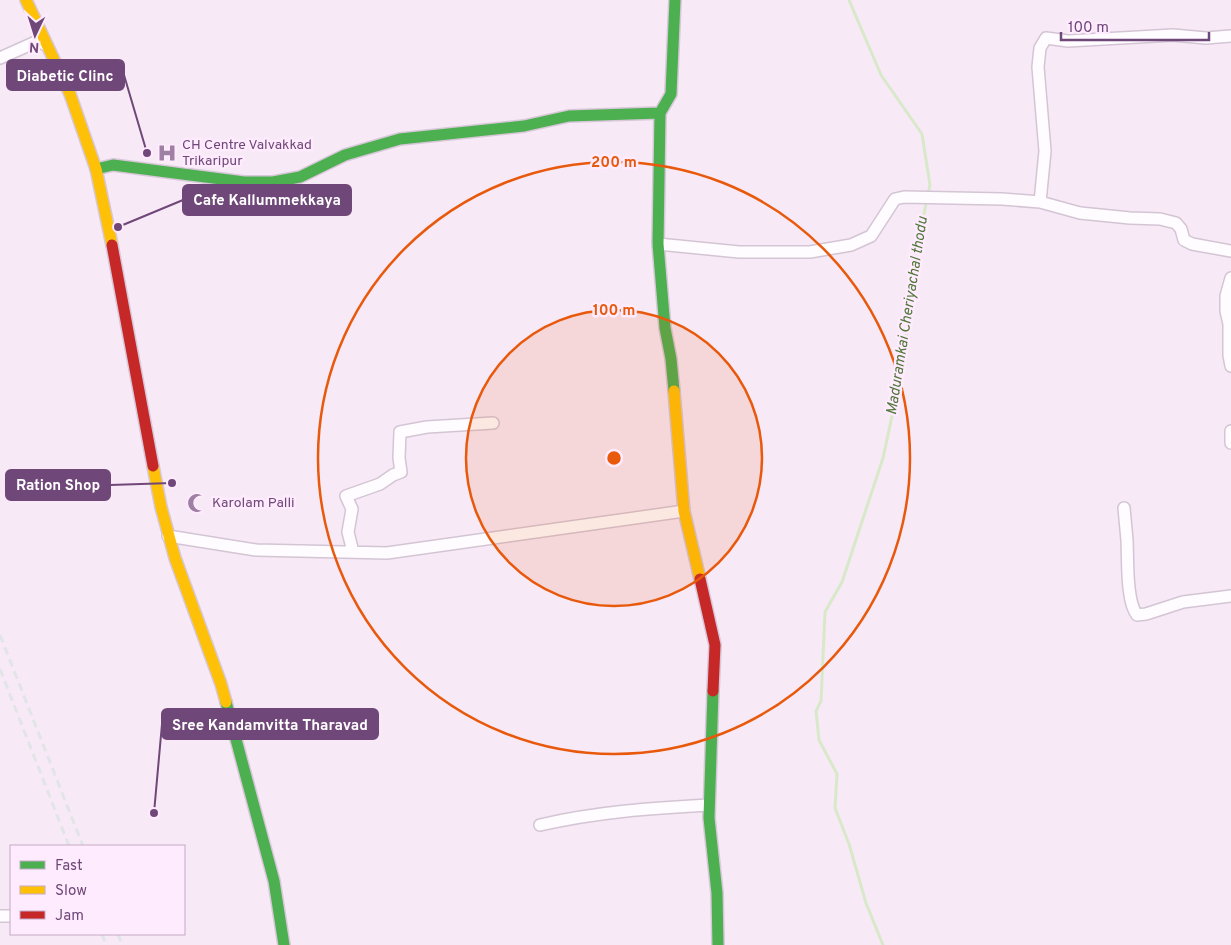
<svg xmlns="http://www.w3.org/2000/svg" width="1231" height="945" font-family="Overpass,sans-serif">
	<style>
		.lines { fill: none; stroke-linecap: round; stroke-linejoin: round }
		.stream { stroke: #d8e9ca; stroke-width: 3 }
		.street-casing { stroke: #d4c5d5; stroke-width: 14 }
		.fast-casing { stroke: #d7c7d8; stroke-width: 14 }
		.slow-casing { stroke: #d7c7d8; stroke-width: 14 }
		.jam-casing { stroke: #d7c7d8; stroke-width: 14 }
		.street { stroke: #fefcfe; stroke-width: 11 }
		.fast { stroke: #4caf50; stroke-width: 11 }
		.slow { stroke: #ffc107; stroke-width: 11 }
		.jam { stroke: #c62828; stroke-width: 11 }
		.rail { stroke: #e2e5e7; stroke-width: 3; stroke-dasharray: 8 5; stroke-linecap: butt }
		.ring { fill: none; stroke: #e8590c; stroke-width: 2.5 }
		.labels { text-anchor: middle; dominant-baseline: central; stroke-width: 5; stroke-linejoin: round; paint-order: stroke }
		.poi-label { font-size: 14px; fill: #6f4778; stroke: #ffebfe; text-anchor: start }
		.water-label { font-size: 15px; font-style: italic; fill: #4f7737; stroke: #ffebfe }
		.centre { fill: #e8590c; stroke: #ffebfe; stroke-width: 2.5 }
		.ring-label { font-size: 15px; text-anchor: middle; font-weight: bold; fill: #e8590c; stroke: #ffebfe; stroke-width: 5; stroke-linejoin: round; paint-order: stroke }
		.leader { fill: none; stroke: #6f4778; stroke-width: 2 }
		.callout-dot { fill: #6f4778; stroke: #ffebfe; stroke-width: 2 }
		.callout { fill: #6f4778; stroke: #6f4778; stroke-width: 2 }
		.callout-label { font-size: 15px; text-anchor: middle; font-weight: bold; fill: #fff }
	</style>
	<rect width="100%" height="100%" fill="#f8e9f7"/>
	<g class="lines">
		<path class="stream" d="M 849,0 L 881,75 L 922,134 L 930,185 L 928,194
			M 883,945 L 866,903 L 849,844 L 835,808 L 837,774 L 819,740 L 816,711 L 821,701 L 825,612 L 842,582 L 883,458 L 904,360 L 912,274 L 927,199"/>
		<g class="street-casing">
			<path id="street" d="M 0,58 L 38,41 L 46,45
				M 1040,202 L 1045,151 L 1038,67 L 1040,48 L 1046,38 L 1068,41 L 1173,35 L 1206,38 L 1231,36
				M 658,244 L 739,252 L 810,252 L 851,245 L 871,236 L 895,199 L 904,197 L 1002,199 L 1040,202 L 1080,213 L 1130,218 L 1160,219 L 1176,223 L 1181,229 L 1184,240 L 1192,244 L 1231,251
				M 1231,278 L 1226,296 L 1226,311 L 1229,324 L 1229,355 L 1231,366
				M 1231,431 L 1231,443
				M 1124,508 C 1125,519 1126,530 1127,540 C 1128,559 1126,601 1137,615 L 1146,614 L 1183,602 L 1231,596
				M 168,536 L 256,550 L 387,553 L 684,511
				M 353,552 L 348,532 L 352,509 L 346,496 L 380,484 L 393,475 L 401,472 L 399,458 L 400,432 L 427,427 L 493,423
				M 540,825 C 596,812 652,808 709,805
				M 0,916 L 11,916"/>
		</g>
		<g class="fast-casing">
			<path id="fast" d="M 96,169 L 113,165 L 244,182 L 273,182 L 300,177 L 345,155 L 400,139 L 524,126 L 569,116 L 660,113
				M 674,391 L 671,359 L 665,328 L 658,244 L 660,113 L 671,94 L 675,0
				M 713,691 L 709,818 L 717,893 L 718,945
				M 226,702 L 274,881 L 284,945"/>
		</g>
		<g class="slow-casing">
			<path id="slow" d="M 26,0 L 70,94 L 96,169 L 112,245
				M 674,391 L 684,511 L 700,579
				M 153,466 L 161,507 L 175,558 L 221,684 L 226,702"/>
		</g>
		<g class="jam-casing">
			<path id="jam" d="M 112,245 L 153,466
				M 700,579 L 715,645 L 713,691"/>
		</g>
		<use href="#street" class="street"/>
		<use href="#fast" class="fast"/>
		<use href="#slow" class="slow"/>
		<use href="#jam" class="jam"/>
		<path class="rail" d="M 0,635 L 83,846
			M 0,669 L 69,846
			M 102,934 L 106,945
			M 118,934 L 122,945"/>
	</g>
	<circle cx="614" cy="458" r="148" fill="#e8590c" fill-opacity=".12"/>
	<g class="ring">
		<circle cx="614" cy="458" r="148"/>
		<circle cx="614" cy="458" r="296"/>
	</g>
	<defs>
		<g id="hospital-bare" transform="scale(1.5)"><path d="M-5-5h3v3.5h4V-5h3V5h-3V1.5h-4V5h-3Z" fill="#9f80a4" stroke="#ffebfe" stroke-width="2.5" paint-order="stroke"/></g>
		<g id="mosque-bare" transform="scale(1.5)"><path d="M3.5-4.9A6 6 0 1 0 3.5 4.9A5 5 0 1 1 3.5-4.9Z" fill="#9f80a4" stroke="#ffebfe" stroke-width="2.5" paint-order="stroke"/></g>
	</defs>
	<g fill-rule="evenodd">
		<use href="#hospital-bare" x="167" y="153"/>
		<use href="#mosque-bare" x="197" y="503"/>
	</g>
	<g class="labels">
		<g class="poi-label">
			<text x="182" y="145">CH Centre Valvakkad<tspan x="182" dy="16">Trikaripur</tspan></text>
			<text x="212" y="503">Karolam Palli</text>
		</g>
		<g class="water-label">
			<text transform="translate(908 316) rotate(-81)">Maduramkai Cheriyachal thodu</text>
		</g>
	</g>
	<circle cx="614" cy="458" r="8" class="centre"/>
	<g class="ring-label">
		<text x="614" y="167">200 m</text>
		<text x="614" y="315">100 m</text>
	</g>
	<path class="leader" d="M147 153L124 75M118 227L183 200M172 483L110 485M154 813L162 724"/>
	<g class="callout-dot">
		<circle cx="147" cy="153" r="5"/>
		<circle cx="118" cy="227" r="5"/>
		<circle cx="172" cy="483" r="5"/>
		<circle cx="154" cy="813" r="5"/>
	</g>
	<g class="callout">
		<rect x="7" y="60" width="117" height="30" rx="5"/>
		<rect x="183" y="185" width="168" height="30" rx="5"/>
		<rect x="6" y="470" width="104" height="30" rx="5"/>
		<rect x="162" y="709" width="216" height="30" rx="5"/>
	</g>
	<g class="callout-label">
		<text x="65" y="81">Diabetic Clinc</text>
		<text x="267" y="205">Cafe Kallummekkaya</text>
		<text x="58" y="490">Ration Shop</text>
		<text x="270" y="730">Sree Kandamvitta Tharavad</text>
	</g>
	<rect x="10" y="845" width="175" height="90" fill="#ffebfe" stroke="#c5a9c8"/>
	<rect x="20" y="861" width="25" height="8" fill="#4caf50" stroke="#c5a9c8"/>
	<text x="55" y="870" font-size="15" fill="#6f4778">Fast</text>
	<rect x="20" y="886" width="25" height="8" fill="#ffc107" stroke="#c5a9c8"/>
	<text x="55" y="895" font-size="15" fill="#6f4778">Slow</text>
	<rect x="20" y="911" width="25" height="8" fill="#c62828" stroke="#c5a9c8"/>
	<text x="55" y="920" font-size="15" fill="#6f4778">Jam</text>
	<g transform="translate(35 35) rotate(184)" stroke="#ffebfe" stroke-width="4" paint-order="stroke">
	<path d="M0-4L9 19L0 12L-9 19Z" fill="#6f4778"/>
	<text y="-8" font-size="14" font-weight="bold" text-anchor="middle" fill="#6f4778">N</text>
	</g>
	<path d="M1061 32v8h148v-8" fill="none" stroke="#6f4778" stroke-width="2.5"/>
	<text x="1068" y="32" font-size="15" fill="#6f4778" stroke="#ffebfe" stroke-width="4" paint-order="stroke">100 m</text>
</svg>
